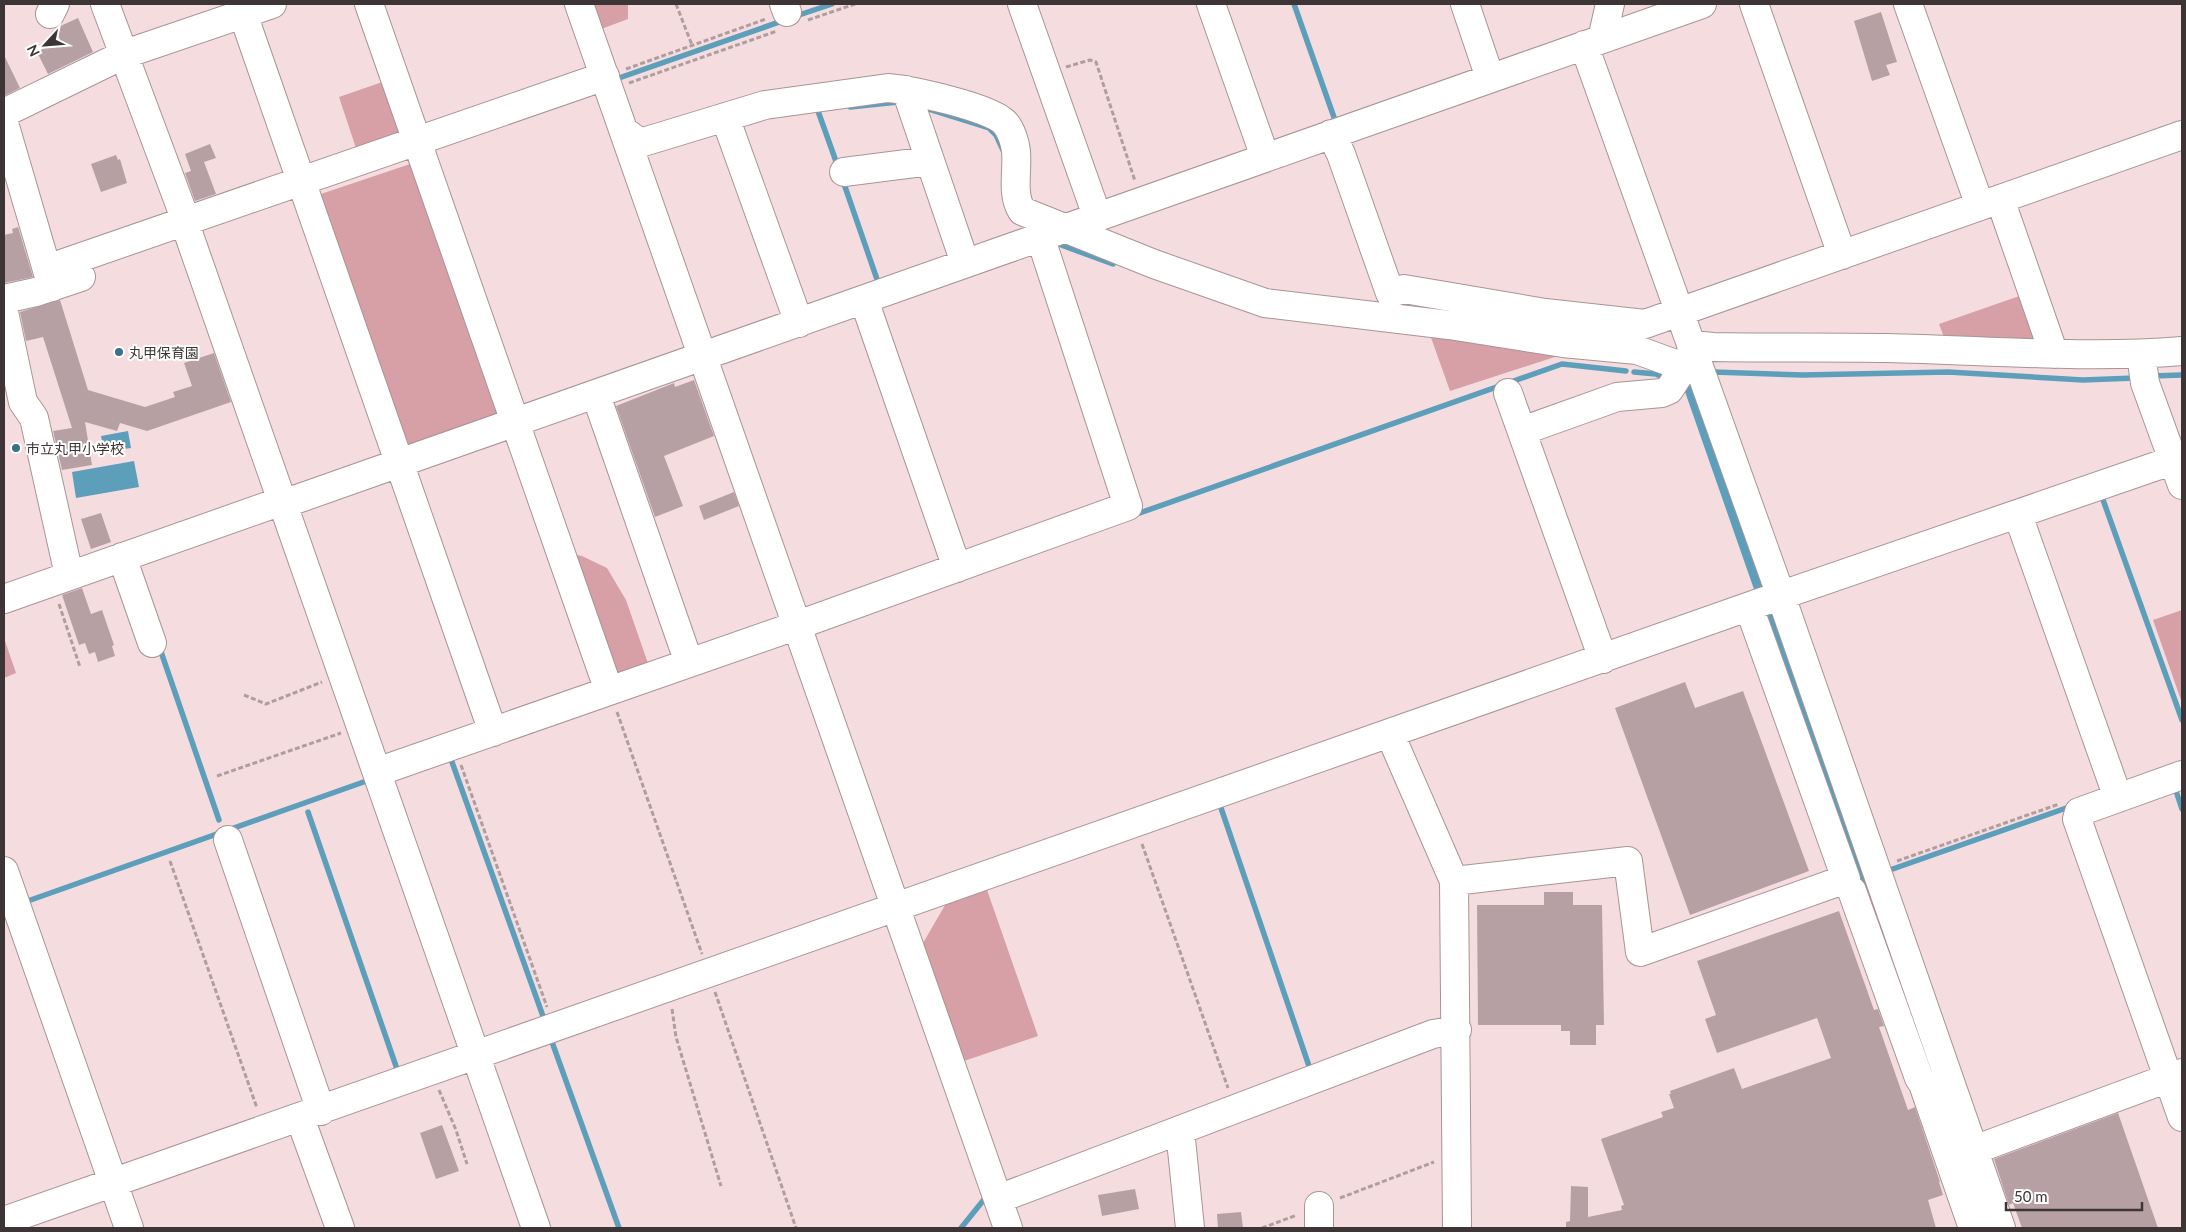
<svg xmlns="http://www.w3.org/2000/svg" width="2186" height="1232" font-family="Lato,'Noto Sans JP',sans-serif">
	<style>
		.green { fill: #d79fa6 }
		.water { fill: #5d9fbb }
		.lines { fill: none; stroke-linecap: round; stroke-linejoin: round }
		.stream { stroke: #5d9fbb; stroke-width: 5.5 }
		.building { fill: #b7a0a3 }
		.minor-casing { stroke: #a99395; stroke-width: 30 }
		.path { stroke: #b09d9f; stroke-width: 3; stroke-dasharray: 5 2.5; stroke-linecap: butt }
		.minor { stroke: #fff; stroke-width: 28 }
		.poi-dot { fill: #37718a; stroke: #fff; stroke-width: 2 }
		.labels { text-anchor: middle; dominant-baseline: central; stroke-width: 4; stroke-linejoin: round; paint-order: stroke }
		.poi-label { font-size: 14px; fill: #3d3435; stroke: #fff; text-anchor: start }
	</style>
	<rect width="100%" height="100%" fill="#f5dddf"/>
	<path class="green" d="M 587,4 L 628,4 L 628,19 L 596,31 Z
		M 391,79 L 411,137 L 359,157 L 339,97 Z
		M 416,162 L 507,416 L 404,455 L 315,196 Z
		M 2028,293 L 2047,346 L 1947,345 L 1939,324 Z
		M 1429,332 L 1561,355 L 1450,391 Z
		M 567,553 L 582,556 L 607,568 L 626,600 L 651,672 L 616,684 Z
		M 2182,610 L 2182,703 L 2153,620 Z
		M 4,638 L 16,673 L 4,678 L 4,637 Z
		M 986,887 L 1038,1036 L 958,1063 L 919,950 L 948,900 Z"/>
	<path class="water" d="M 1691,384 L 1989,1228 L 1977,1228 L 1683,386 Z
		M 128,431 L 131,448 L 104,452 L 101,436 Z
		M 134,461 L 139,487 L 76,498 L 72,472 Z"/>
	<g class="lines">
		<path class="stream" d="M 1294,4 L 1336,123
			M 793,17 L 832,4
			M 619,78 L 785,20
			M 850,107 L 898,102
			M 925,108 L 989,128 L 996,135 L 1003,150
			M 818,111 L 838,167
			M 842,178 L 879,285
			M 1053,242 L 1113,264
			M 1634,372 L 1656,374 L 1667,379
			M 1713,372 L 1803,375 L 1948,372 L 2083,380 L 2135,378
			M 2152,376 L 2182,375
			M 2102,497 L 2182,720
			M 1134,515 L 1562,364 L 1626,371
			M 159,646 L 219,820
			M 452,762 L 544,1019
			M 2174,785 L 2182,809
			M 1220,805 L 1309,1066
			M 308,812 L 397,1069
			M 1887,871 L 2072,806
			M 25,902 L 372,779
			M 552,1042 L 619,1228
			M 961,1228 L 986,1197"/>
	</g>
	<path class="building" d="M 1881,12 L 1897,62 L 1886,65 L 1890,75 L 1872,81 L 1854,21 Z
		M 78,18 L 93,52 L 48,74 L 37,52 L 60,40 L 56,28 Z
		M 4,55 L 20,88 L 4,96 Z
		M 210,144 L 216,158 L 204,162 L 216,194 L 195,201 L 185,173 L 191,171 L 185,154 Z
		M 116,155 L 118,160 L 120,159 L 127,183 L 101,192 L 91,164 Z
		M 18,227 L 33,277 L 4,283 L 4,235 L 13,233 L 12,229 Z
		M 60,300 L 88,390 L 145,407 L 175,397 L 173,392 L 192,386 L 184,363 L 214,353 L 231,402 L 147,431 L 120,423 L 117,431 L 85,422 L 92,465 L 62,470 L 53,431 L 72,428 L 43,337 L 26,341 L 20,312 Z
		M 694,380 L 714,436 L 664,456 L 683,506 L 655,517 L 616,406 L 674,383 L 675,387 Z
		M 734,492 L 739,506 L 704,520 L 699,506 Z
		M 101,513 L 111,542 L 91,549 L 81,519 Z
		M 82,588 L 91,614 L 102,610 L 114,645 L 112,646 L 115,656 L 98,662 L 95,652 L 89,654 L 85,643 L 79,645 L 62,595 Z
		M 1685,682 L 1695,708 L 1743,691 L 1809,871 L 1690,915 L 1615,708 Z
		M 1544,892 L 1573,892 L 1573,905 L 1602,905 L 1604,1025 L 1596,1025 L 1596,1045 L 1570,1045 L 1570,1031 L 1561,1031 L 1561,1025 L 1478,1025 L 1477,905 L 1544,905 Z
		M 1839,911 L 1874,1010 L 1878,1009 L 1884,1026 L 1879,1027 L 1908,1110 L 1915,1107 L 1940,1182 L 1939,1182 L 1943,1195 L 1928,1200 L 1936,1228 L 1566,1228 L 1566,1222 L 1570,1221 L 1571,1186 L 1588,1187 L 1588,1217 L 1622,1210 L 1621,1206 L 1624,1205 L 1601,1139 L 1663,1117 L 1661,1112 L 1674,1108 L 1669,1094 L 1671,1094 L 1670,1091 L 1734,1068 L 1742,1089 L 1831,1058 L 1817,1018 L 1717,1053 L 1705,1019 L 1716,1015 L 1697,961 Z
		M 2118,1113 L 2158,1228 L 2022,1228 L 2013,1203 L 2009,1205 L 1994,1159 Z
		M 442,1125 L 459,1171 L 436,1179 L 420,1133 Z
		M 1135,1189 L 1139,1209 L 1102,1216 L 1098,1195 Z
		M 1241,1212 L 1243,1228 L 1218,1228 L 1217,1214 Z"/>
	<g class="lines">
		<g class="minor-casing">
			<path id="minor" d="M 105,4 L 186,221 L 190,238 L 536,1228
				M 369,4 L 609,691
				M 579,4 L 1008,1228
				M 784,4 L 787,12
				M 1022,4 L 1097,216
				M 1211,4 L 1265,157
				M 1465,4 L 1490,78
				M 1754,4 L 1842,255
				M 1908,4 L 1980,206
				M 50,14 L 55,4
				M 243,14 L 493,732
				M 1602,39 L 1610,4
				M 1584,45 L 1781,596 L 2001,1228
				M 906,90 L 965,263
				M 4,113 L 125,54 L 272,4
				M 725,117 L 799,323
				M 4,123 L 52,287
				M 624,131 L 640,143 L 765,105 L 888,88 C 910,90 991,107 1005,123 C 1011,130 1015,142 1016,151 C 1018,171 1011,194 1022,211 L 1154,264 L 1265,303 L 1449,325 L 1563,343 L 1637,350 L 1684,367 L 1697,363
				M 1331,134 L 1341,154 L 1390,293 L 1404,289 L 1545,313 L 1645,324 L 2182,135
				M 844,172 L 930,161
				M 2000,199 L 2054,354
				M 47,269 L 605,76
				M 4,299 L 36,292 L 81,277
				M 864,300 L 957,568
				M 4,312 L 23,402 L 34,418 L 69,575
				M 1691,345 L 1713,347 C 1771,348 1829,347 1887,348 C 1986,350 2084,359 2182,351
				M 2141,354 L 2145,383 L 2182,485
				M 1508,393 L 1603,659
				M 596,395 L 689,663
				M 1522,431 L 1617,397 L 1662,393 L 1669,390 L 1684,367
				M 283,504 C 756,339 1228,169 1702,4
				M 2018,515 L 2118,798
				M 122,557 L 152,643
				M 4,599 L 282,501
				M 1390,734 L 1454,881 L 1457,1228
				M 377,772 L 798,625 L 1128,506 L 1040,236
				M 2182,775 L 2079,812 L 2077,819 L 2182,1117
				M 228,840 L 321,1111
				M 4,871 L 129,1228
				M 1454,881 L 1628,861 L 1640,952 L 1846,879 L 1749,607
				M 1852,891 L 1919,1078 L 1923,1084 L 1973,1228
				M 300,1118 L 340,1228
				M 1180,1130 L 1190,1228
				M 1974,1150 L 2182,1073
				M 998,1199 L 1433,1034 L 1457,1030
				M 1319,1206 L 1319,1228
				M 4,1221 L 1756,604 L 2174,460 L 2182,460"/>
		</g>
		<path class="path" d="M 676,4 L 692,45
			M 808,20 L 855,4
			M 1066,67 L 1090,60 L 1096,62 L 1135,181
			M 626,69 L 766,19
			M 629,83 L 777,31
			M 59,604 L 80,667
			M 244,695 L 266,704 L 322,682
			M 617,712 L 702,954
			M 461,765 L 547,1007
			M 217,776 L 341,733
			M 1142,844 L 1228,1088
			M 170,861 L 257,1108
			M 1897,861 L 2059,804
			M 715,992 L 796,1228
			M 672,1009 L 676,1037 L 721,1186
			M 439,1090 L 456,1130 L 467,1164
			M 1340,1198 L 1434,1162
			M 1262,1228 L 1297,1215"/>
		<use href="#minor" class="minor"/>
	</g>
	<g class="poi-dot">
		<circle cx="119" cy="352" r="5"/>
		<circle cx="16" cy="448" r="5"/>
	</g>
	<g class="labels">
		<g class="poi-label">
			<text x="129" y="352">丸甲保育園</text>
			<text x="26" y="448">市立丸甲小学校</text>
		</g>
	</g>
	<rect width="2186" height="1232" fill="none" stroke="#3d3435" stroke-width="10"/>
	<g transform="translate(45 45) rotate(244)" stroke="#ffffff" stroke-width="4" paint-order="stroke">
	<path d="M0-4L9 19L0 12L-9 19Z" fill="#3d3435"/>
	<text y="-8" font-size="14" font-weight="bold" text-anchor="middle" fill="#3d3435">N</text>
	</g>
	<path d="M2006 1202v8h136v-8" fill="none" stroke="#3d3435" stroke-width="2.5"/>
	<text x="2014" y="1202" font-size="15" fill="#3d3435" stroke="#ffffff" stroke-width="4" paint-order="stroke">50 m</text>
</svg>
